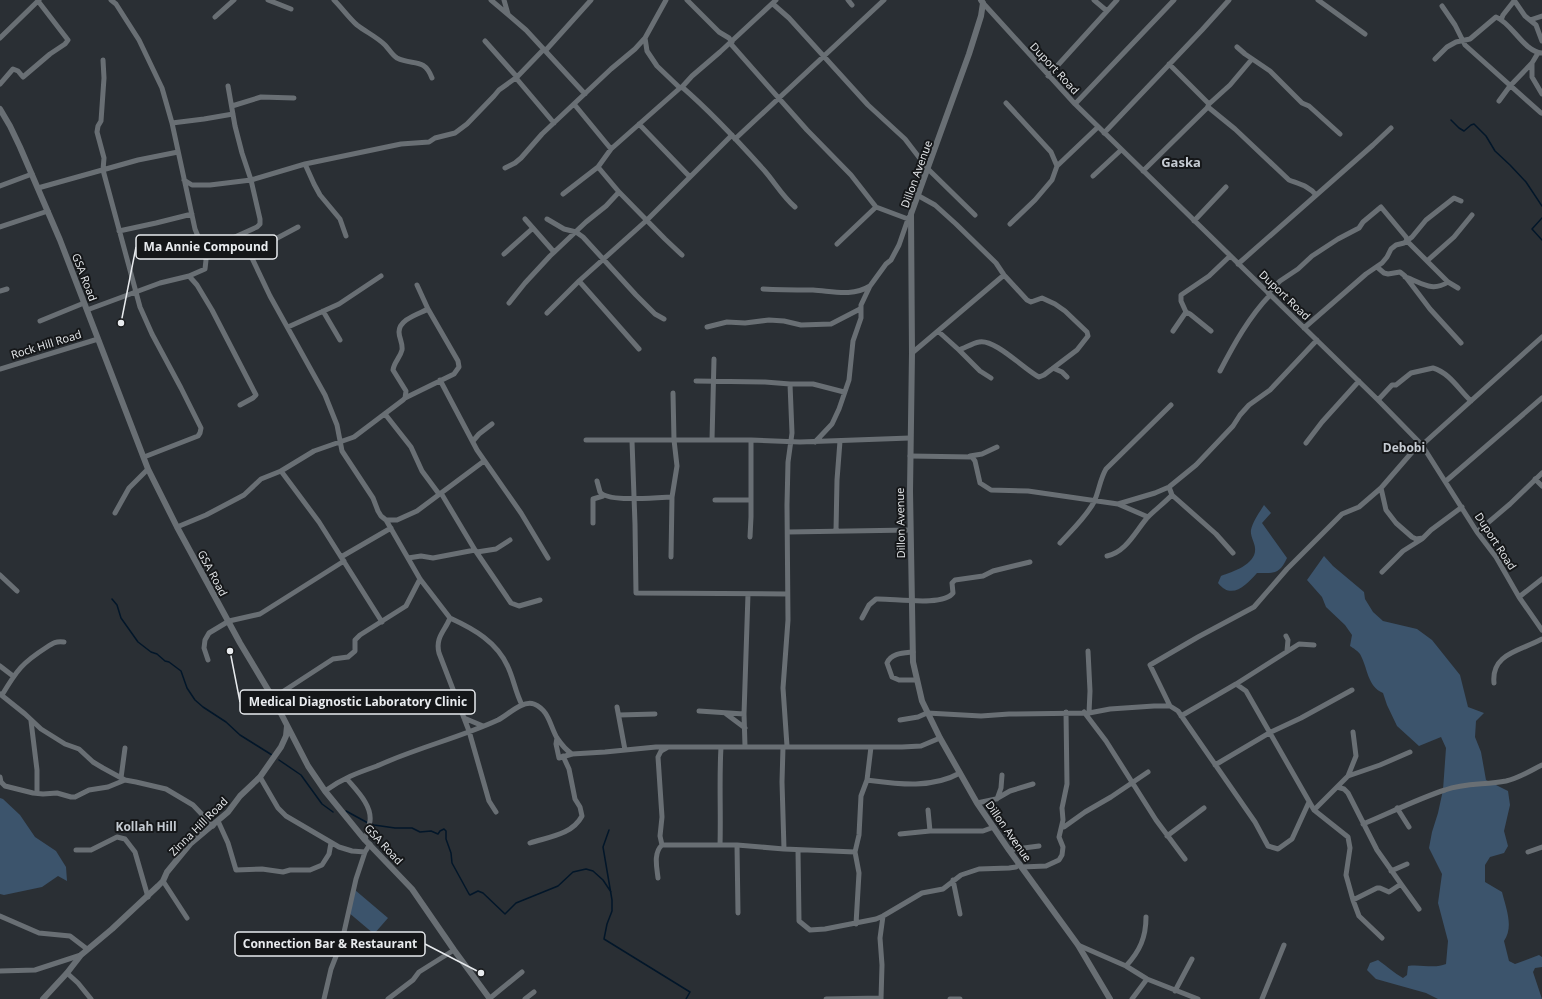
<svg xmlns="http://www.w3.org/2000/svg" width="1542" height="999" font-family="'Open Sans',sans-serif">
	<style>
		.green { fill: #3c546c }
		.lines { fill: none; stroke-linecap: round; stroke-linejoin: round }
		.stream { stroke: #021629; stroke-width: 1.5 }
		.minor { stroke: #696f74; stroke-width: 5 }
		.tertiary { stroke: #696f74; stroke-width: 6 }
		.labels { text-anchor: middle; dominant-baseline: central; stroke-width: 4; stroke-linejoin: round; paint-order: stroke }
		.street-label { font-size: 11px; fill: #e8ebee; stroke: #151719 }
		.neighbourhood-label { font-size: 12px; font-weight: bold; fill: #c5cbd2; stroke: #151719 }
		.quarter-label { font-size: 13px; font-weight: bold; fill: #c5cbd2; stroke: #151719 }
		.leader { fill: none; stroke: #e8ebee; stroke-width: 1.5 }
		.callout-dot { fill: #e8ebee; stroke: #151719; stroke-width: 1.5 }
		.callout { fill: #151719; stroke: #e8ebee; stroke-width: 1.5 }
		.callout-label { font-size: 12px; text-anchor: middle; font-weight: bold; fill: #e8ebee }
	</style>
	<rect width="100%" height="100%" fill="#2a2f34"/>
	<path class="green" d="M 1264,505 L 1271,513 L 1262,523 L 1287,558 C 1279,575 1274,573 1257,573 C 1247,584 1232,601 1218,583 L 1221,576 C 1233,572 1257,564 1255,548 C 1255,543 1250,536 1251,530 C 1253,521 1259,513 1264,505 Z
		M 1324,556 L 1333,566 L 1364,592 L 1365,599 L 1373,612 L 1383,621 L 1417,629 L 1432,640 L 1460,675 L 1468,707 L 1484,713 L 1476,721 L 1475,737 L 1481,752 L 1486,780 L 1508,791 L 1510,805 L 1504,831 L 1508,846 L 1504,853 L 1490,857 L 1485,865 L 1485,882 L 1502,892 C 1506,908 1514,927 1504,941 L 1509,961 L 1515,964 L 1539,955 L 1542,957 L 1542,967 L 1535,968 L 1533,972 L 1542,999 L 1438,999 L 1426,993 L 1376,979 L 1367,970 L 1370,963 L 1378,960 C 1387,966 1394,973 1403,978 L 1407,975 L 1408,966 C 1420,964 1435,969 1446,964 L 1448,941 L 1438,903 L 1442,874 L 1429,848 L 1432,832 L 1438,813 L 1443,790 L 1446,748 L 1441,737 L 1419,746 L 1397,726 L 1387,705 L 1383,693 C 1367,686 1368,668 1360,654 C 1358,651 1353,648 1350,646 L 1352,635 L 1345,625 L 1326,607 L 1322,597 L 1307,580 Z
		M 0,798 L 3,799 L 20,815 L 35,837 L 56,851 L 66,867 L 67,881 L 58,876 L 42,887 L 4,895 L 0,894 Z
		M 355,890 L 388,918 L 374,934 L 348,912 Z"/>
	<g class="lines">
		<path class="stream" d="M 1451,120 L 1459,128 L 1464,131 L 1471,125 L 1474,124 L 1486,136 L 1495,151 L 1510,165 L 1526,182 L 1542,206
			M 1542,218 L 1532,229 L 1542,240
			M 112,599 L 117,605 L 121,618 L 138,642 L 151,652 L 157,654 L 165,661 L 169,662 L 181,671 L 187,688 L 195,700 L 203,707 L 226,722 L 240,735 L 272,755
			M 279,760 L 301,775 L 322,804 L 333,812
			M 346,811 L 368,823 L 374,825 L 395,828 L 412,828 L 420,832 L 431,831 L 438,834 L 440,831 L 444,829 L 446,831 L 446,839 L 451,853 L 452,863 L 469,894 L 470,895 L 478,891 L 483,893 L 505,914 L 516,903 L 558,886 L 573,872 L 586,869 L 593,871 L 603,880 L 611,892
			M 609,830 L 603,847 L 612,900 L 612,911 L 607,924 L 604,939 L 690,992 L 686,999"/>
		<path class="minor" d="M 111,0 L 116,4 L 139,40 L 162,88 L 172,123 L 195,229 L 204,251 L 257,227 L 260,224 L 260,219 L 251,180 L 242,153 L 235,126 L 228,86
			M 268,0 L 291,9
			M 334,0 C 342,8 349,18 357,25 C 366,32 377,37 385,45 C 389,49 392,55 397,58 C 413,66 424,57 432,78
			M 491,0 L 526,30 L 585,94
			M 504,0 L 508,14
			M 687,0 L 719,32 L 729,38 L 732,42
			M 848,0 L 852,5
			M 1094,0 L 1107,11
			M 1318,0 L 1365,34
			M 1514,0 L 1525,16 L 1536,25 L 1542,41
			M 983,3 L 1075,104 L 1378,400 L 1422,445 L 1477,532 L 1496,557 L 1519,597 L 1542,630
			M 773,4 L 789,18 L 868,105 L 905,139 L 928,169 L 975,215
			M 1442,6 L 1455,25 L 1465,45 L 1541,113
			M 215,17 L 234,0
			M 1501,20 L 1503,15 L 1514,1
			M 1530,20 L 1542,16
			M 0,38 L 39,0
			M 645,38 L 647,51 L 657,66 L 680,88
			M 485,41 L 517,77
			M 730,43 L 807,130 L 851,175 L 876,207
			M 1237,47 L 1245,54 L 1270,71 L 1302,103 L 1309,106 L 1340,134
			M 546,50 L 591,0
			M 1435,59 L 1447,47 L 1456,42 L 1470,39 L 1496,17 C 1512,23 1524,52 1542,53
			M 103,60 L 104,78 L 101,121 L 98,126 L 97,132 L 104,158 L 103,170 L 140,307 L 152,334 L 181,388 L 201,428 L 200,433 L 198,436 L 144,457
			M 1532,63 L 1532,77 L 1542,94
			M 1169,64 L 1209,104
			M 1048,76 L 1117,0
			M 516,78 L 554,123
			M 0,84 L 13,69 L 18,71 L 23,77 L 50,54 L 65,44 L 68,40 L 38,1
			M 682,87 C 711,112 737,140 763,169 C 774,181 782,196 795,207
			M 1499,101 L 1510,86 L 1532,63 L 1538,53
			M 1006,103 L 1051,152 L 1057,166
			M 574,104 L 611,149
			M 1075,104 L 1174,0
			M 232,106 L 261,97 L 294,98
			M 1208,107 L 1235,129 L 1289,180 C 1299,184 1309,186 1316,195
			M 172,123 L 204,119 L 233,114
			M 639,124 L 690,177
			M 1104,133 L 1202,30 L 1229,0
			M 735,139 L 884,0
			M 305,164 L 314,184 L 320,195 L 340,219 L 346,236
			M 505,168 L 515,163 L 521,158 L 542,134 L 611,69 L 635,49 L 645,38 L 666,0
			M 1143,171 L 1207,108 L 1209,104 L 1230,85 L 1252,59
			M 1093,176 L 1121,150
			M 184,180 L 192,185 L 210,185 L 251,180 L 305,164 L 401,144 L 429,142 L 435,138 L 455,133 L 467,124 L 494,96 L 499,90 L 517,77 L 544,49
			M 0,186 L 32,174
			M 38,188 L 138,160 L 178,152
			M 619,192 L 665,239 L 682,255
			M 563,194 L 598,167
			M 917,195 L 935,205 L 956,224 L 996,263 L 1004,275 L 1027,300 L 1031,302 L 1042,298 L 1055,304 L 1065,311 L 1087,332 L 1088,336 L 1077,350 L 1044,375 L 1039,377 C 1025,370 994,338 979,342 C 973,343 965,348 959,350 L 939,332
			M 525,219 L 554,252
			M 547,219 L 564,229 L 576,232 L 583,237 L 636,295 L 655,314 L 664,319
			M 1194,221 L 1226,187
			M 1010,224 L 1035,200 L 1052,180 L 1057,166 L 1098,127
			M 0,227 L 48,211
			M 119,231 L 156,223 L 192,214
			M 241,235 L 270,296 L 325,395 L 337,425 L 342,451 L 373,498 L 378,511 L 381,516 L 386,520 L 397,520 L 417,511 L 484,461
			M 837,244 L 876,207 L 908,219 L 909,217
			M 249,253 L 298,227
			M 504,254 L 533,228
			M 1427,261 L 1454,237 L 1472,215
			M 1238,264 L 1373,145 L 1391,128
			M 1377,267 L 1384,273 L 1388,274 L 1400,272 L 1405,276 L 1430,309 L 1461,343
			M 189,276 L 205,269 L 206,260 L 204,251
			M 1405,277 C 1421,282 1431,293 1448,282
			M 763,289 C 780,290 796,290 813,290 C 832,291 852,297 870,286
			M 0,291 L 7,289
			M 1268,293 L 1280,281 L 1298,269 L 1312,256 L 1338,239 L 1359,228 L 1363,222 L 1381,207 L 1406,237 L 1407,241 L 1448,282 L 1458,288
			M 509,303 L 525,283 L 550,256 L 586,222 L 606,206 L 619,192 L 598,167 L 611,149 L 680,88 L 682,87 L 692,76 L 720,52 L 776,0
			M 87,310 L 160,283 L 189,276 L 197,285 L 212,310 L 256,395 L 253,398 L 240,405
			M 323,311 L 340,340
			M 1186,312 L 1190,314 L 1211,331
			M 547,313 L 579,281
			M 40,321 L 84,303
			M 288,327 L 339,304 L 381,276
			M 707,327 L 727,322 L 745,323 L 769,320 L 784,321 L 801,325 L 831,324 L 860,309
			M 1304,328 L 1366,274 L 1382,263 L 1387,257 L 1391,249 L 1396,245 L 1404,243 L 1412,237 L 1426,220 L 1454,198 L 1461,201
			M 1173,331 L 1186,312 L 1181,301 L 1181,295 L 1209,276 L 1230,256
			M 639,349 L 579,281 L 647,220 L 732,135
			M 959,350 L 980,371 L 991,378
			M 912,353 L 1004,275
			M 1053,368 L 1062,372 L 1067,377
			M 0,369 L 98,339
			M 1220,371 C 1234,344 1249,317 1270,295
			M 440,380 L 477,450 L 521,513 L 548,558
			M 696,381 L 765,382 L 790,384
			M 405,398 L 454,374 L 459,367 L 458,361 L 428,309 L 417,285
			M 1378,400 L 1392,385 L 1396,385 L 1411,373 L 1433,368 C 1450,373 1459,390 1471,401
			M 385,414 L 411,447 L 422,471 L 439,494
			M 586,440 L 751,440 L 800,442 L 910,438
			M 712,440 L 714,359
			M 473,441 L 479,434 L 492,424
			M 632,441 L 635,524 L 636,593 L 787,594
			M 815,442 L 832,424 L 839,409 L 849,380 L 853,341 L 861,318 L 861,305 L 870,286 L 886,264 L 891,260 L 899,245 L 908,219
			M 1306,443 L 1322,422 L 1359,381
			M 1422,445 L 1542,337
			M 910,456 L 972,457 L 975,461 L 980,483 L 991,490 L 1028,491 L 1118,504 L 1155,493 L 1169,487 L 1196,465 L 1233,426 L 1240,415 L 1249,405 L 1270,390 L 1317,340
			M 970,456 L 982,454 L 997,447
			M 1535,479 L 1542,486
			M 597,481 L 600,492 C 609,503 656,497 672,497
			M 1446,481 L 1542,398
			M 1169,487 L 1172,495 L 1216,534 L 1233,553
			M 1381,488 L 1386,510 L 1396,523 L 1412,537 L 1416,539 L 1423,538 L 1431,530 L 1462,507
			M 441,493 L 475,550 L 511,603 L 519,606 L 540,600
			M 715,500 L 751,500
			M 1118,504 L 1148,517
			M 115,513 L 129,488 L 148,469
			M 386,520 L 420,579 L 450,618 C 445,631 435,637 439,653 L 469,731 L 489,801 L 496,812
			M 593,523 L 593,499 L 603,496
			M 177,527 L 206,515 L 244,495 L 261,479 L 281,471
			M 836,531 L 837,480 L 840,441
			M 788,532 L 910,530
			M 1477,532 L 1510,504 L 1542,473
			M 750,537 L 751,517 L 751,440
			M 1060,543 C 1072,530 1086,517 1094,502 C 1099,491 1100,479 1106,469 L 1171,405
			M 477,552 L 496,549 L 510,540
			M 1107,556 C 1126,552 1135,532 1147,518 C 1155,510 1164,503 1172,495
			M 341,557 L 391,528
			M 671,557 L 672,497 L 677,466 L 674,440 L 673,393
			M 408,558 L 421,556 L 433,558 L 475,550
			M 1382,572 L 1403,551 L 1422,539
			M 0,575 L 17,591
			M 1519,597 L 1542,579
			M 450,618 C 474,629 497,642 508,667 C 514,680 515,691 522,705
			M 862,618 L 869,605 L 876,599 C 892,598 943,607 953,593 L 952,583 L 955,580 L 983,576 L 993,571 L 1030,562
			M 382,622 L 319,522 L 281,471 L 314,451 L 354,437 L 403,400 L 405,398 L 406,391 L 393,370 C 394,362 400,358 402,350 C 403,343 399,338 399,332 C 399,319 419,314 428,309
			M 1286,636 L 1288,640 L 1287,651
			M 1088,651 L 1090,691 L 1089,713
			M 913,652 C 903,653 891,653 887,663 L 892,677 L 899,680 L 916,680
			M 208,660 L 204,648 L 205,640 L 209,633 L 229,621 L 260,614 L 344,561
			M 0,666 L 13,676
			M 1494,683 C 1491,653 1521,651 1542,639
			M 1236,684 L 1299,644 L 1314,645
			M 0,694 L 25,714 L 41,729 L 65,744 L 79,749 L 93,762 L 103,768 L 125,780 L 136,782 L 166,789 L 193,805 L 213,826
			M 2,695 C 17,670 22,663 47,647 C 53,643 56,641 64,642
			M 273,698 L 333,659 L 348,657 L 355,651 L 355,640 L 360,635 L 406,606 L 420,579
			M 1170,706 L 1150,665 L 1198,637 L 1254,607 L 1287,569 L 1342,514 L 1359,507 L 1381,488 L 1420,443
			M 617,707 L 625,750
			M 699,711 L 744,714
			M 1084,712 L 1106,741 L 1156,820 L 1185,859
			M 725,713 L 745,728
			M 619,715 L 655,714
			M 1181,716 L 1236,684 L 1246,691 L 1314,810 L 1348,837 L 1350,848 L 1346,875 L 1353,900 L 1359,916 L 1382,938
			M 464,718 L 483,726
			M 900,720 L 918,717 L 927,713 L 981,716 L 1009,714 L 1089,713 L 1110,709 L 1154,706 L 1170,706 L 1178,711 L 1255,822 L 1268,846 L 1278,849 L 1292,839 L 1309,802
			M 31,721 L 37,770 L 37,793
			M 557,738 L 556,744 L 559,758 L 572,754 L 605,752 L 656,747 L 902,747 L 921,746 L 940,738
			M 745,746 L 744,714 L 748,594
			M 787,746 L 783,688 L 788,620 L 787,505 L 788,462 L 792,433 L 790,384 L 813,384 L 844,392
			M 783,747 L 782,782 L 784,849
			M 1215,765 L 1271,732 L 1301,718 L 1352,690
			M 1348,776 L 1356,756 L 1353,732
			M 0,777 L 1,782 L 5,786 L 33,793 L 43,794 L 57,793 L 71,797 L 75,797 L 89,790 L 108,787 L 125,780
			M 260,777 L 278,808 L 286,816 L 339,847 L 352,851 L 365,852
			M 121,778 L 125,748
			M 347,779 C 356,790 372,805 370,821 C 369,827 367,833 365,840
			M 867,780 C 898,784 931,789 960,773
			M 1337,787 L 1344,789 L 1348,793 L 1377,850 L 1401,884 L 1389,892 L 1380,888 L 1377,888 L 1353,900
			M 325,791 C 343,778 357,773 377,766 C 416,748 459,738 498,720 C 508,715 522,700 534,704 C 549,710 550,726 557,738 C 561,744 566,750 572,754
			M 997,799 L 1001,788 L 1002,775
			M 977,803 L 996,799 L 1010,791 L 1033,784
			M 1397,808 L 1409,827
			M 928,810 L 930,831
			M 1314,810 L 1348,776 L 1380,765 L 1410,752
			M 218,821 L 228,843 L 236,870 L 262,869 L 283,872 L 290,870 L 310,870 L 322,865 L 329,854 L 331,843
			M 1363,824 C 1390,813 1417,799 1445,790 C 1465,783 1485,785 1506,781 C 1519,778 1530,771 1542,765
			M 1062,826 L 1064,827 L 1085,812 L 1111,797 L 1148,772
			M 900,834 L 930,831 L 983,831 L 994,827
			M 1167,836 L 1204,808
			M 530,843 C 548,837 572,835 582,816 L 580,807 L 575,799 L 569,769 L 563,756
			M 662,845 L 660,836 L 662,817 L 658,757 L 661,751 L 668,747
			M 720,845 C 721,812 719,780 721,747
			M 737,845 L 738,913
			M 76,850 L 91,850 L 117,837 L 125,839 L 135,852 L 148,897
			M 798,850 L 799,921 L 810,930 L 825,929 L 876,919 L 883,916 L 922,893 L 943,889 L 961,875 L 979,869 L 1009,868 L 1016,867 L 1020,864
			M 1009,850 L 1039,846
			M 855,852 L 859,873 L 856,924
			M 1528,852 L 1542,847
			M 1022,867 L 1046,866 L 1059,860 L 1062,855 L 1063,847 L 1059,837 L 1063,820 L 1062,808 L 1067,784 L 1066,712
			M 1391,871 L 1407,864
			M 658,878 C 657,868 653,853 662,845 L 737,845 L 784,849 L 855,852 L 859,835 L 861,796 L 867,780 L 871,747
			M 953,880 L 960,914
			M 163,881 L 187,918
			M 1401,884 L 1419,909
			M 0,916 L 39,933 L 70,936 L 87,949
			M 1078,945 L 1126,966 L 1147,979 L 1198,999
			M 1126,966 C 1140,951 1146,937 1146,917
			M 0,971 L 35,970 L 81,955
			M 67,973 L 78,983 L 91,999
			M 1175,991 L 1192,959
			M 324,999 L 331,969 L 342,941 L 356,879 L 365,852 L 370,844
			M 388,999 L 413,980 L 419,972 L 454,950
			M 489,999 L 522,972
			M 525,999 L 534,992
			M 826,999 L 881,998
			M 881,999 L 882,965 L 880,938 L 883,916
			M 950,999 L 960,999
			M 1132,999 L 1147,979
			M 1262,999 L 1284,945"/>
		<path class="tertiary" d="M 981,0 L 983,3 L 981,16 L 969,54 L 911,214 L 912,353 L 910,491 L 913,662 L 922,701 L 940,738 L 977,803 L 1009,850 L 1078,945 L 1110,999
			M 0,109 L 10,126 L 20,147 L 60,240 L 148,469 L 177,527 L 240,643 L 273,698 L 308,766 L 325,791 L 365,840 L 412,889 L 454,950 L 490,999
			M 43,999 L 67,973 L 81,955 L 112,929 L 158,886 L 163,881 L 167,872 L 190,844 L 228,812 L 240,796 L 260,777 L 281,747 L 286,736 L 287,726"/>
	</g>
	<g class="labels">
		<g class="street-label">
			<text transform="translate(1055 68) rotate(47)">Duport Road</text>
			<text transform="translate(916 174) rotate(-70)">Dillon Avenue</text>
			<text transform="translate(85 277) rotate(69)">GSA Road</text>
			<text transform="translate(1285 295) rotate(44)">Duport Road</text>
			<text transform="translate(46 344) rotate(-17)">Rock Hill Road</text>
			<text transform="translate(900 523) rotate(-91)">Dillon Avenue</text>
			<text transform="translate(1496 541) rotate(57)">Duport Road</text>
			<text transform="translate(213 573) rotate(62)">GSA Road</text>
			<text transform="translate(198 826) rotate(-45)">Zinna Hill Road</text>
			<text transform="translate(1009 831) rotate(55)">Dillon Avenue</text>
			<text transform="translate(384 844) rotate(47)">GSA Road</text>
		</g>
		<g class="neighbourhood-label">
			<text x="1404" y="447">Debobi</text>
			<text x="146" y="826">Kollah Hill</text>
		</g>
		<g class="quarter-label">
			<text x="1181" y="162">Gaska</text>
		</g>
	</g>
	<path class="leader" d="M121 323L136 247M230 651L240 702M481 973L425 944"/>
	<g class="callout-dot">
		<circle cx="121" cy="323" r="4"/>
		<circle cx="230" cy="651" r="4"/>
		<circle cx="481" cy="973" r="4"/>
	</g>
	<g class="callout">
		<rect x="136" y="235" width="141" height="24" rx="4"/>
		<rect x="240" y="690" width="235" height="24" rx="4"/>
		<rect x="235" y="932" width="190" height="24" rx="4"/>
	</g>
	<g class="callout-label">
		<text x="206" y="251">Ma Annie Compound</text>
		<text x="358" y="706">Medical Diagnostic Laboratory Clinic</text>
		<text x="330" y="948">Connection Bar &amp; Restaurant</text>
	</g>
</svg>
